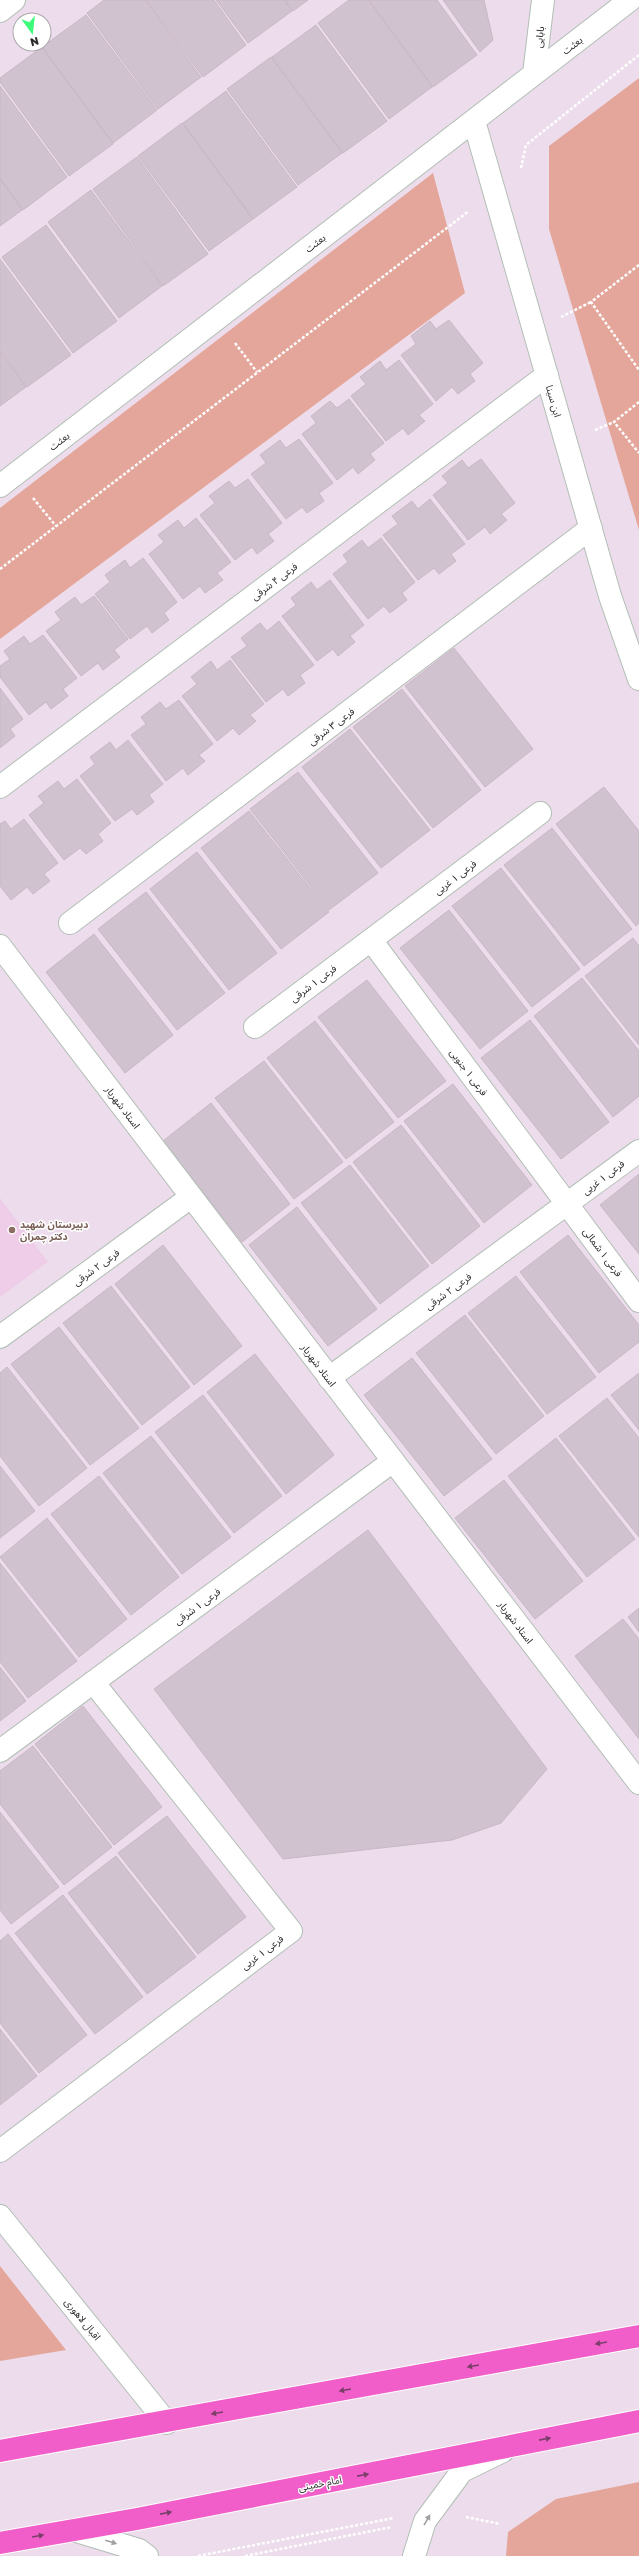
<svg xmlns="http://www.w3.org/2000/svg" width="639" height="2556" font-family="'Golos Text','Noto Sans Arabic',sans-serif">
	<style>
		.education { fill: #efcde8 }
		.green { fill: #e4a69a }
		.building { fill: #d0c2ce; stroke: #c9b7c6 }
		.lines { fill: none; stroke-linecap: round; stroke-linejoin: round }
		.street-casing { stroke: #b1bfb5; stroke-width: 24 }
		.secondary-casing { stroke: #b1bfb5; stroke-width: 24 }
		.primary-casing { stroke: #fff; stroke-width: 24 }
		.path { stroke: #fff; stroke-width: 2.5; stroke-dasharray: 3 2; stroke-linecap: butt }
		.street { stroke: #fff; stroke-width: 22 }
		.secondary { stroke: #fff; stroke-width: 22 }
		.primary { stroke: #f15ec9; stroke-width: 22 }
		.oneway { fill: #7a3f6a }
		.oneway2 { fill: #a0a0a0 }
		.education-dot { fill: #8d6e63; stroke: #fff; stroke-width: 1.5 }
		.labels { text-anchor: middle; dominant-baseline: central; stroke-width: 3; stroke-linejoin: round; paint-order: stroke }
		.street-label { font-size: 10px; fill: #2b2b2b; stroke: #fff }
		.education-label { font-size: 10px; font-weight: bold; fill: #785e54; stroke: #fff; text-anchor: start }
	</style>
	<rect width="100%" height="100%" fill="#edddec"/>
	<path class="education" d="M 0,1198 L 48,1262 L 0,1297 Z"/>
	<path class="green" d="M 639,78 L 639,530 L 549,229 L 549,146 Z
		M 433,173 L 465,293 L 0,639 L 0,508 Z
		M 0,2266 L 66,2350 L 0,2361 Z
		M 639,2482 L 639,2556 L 506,2556 L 508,2532 L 556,2499 Z"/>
	<path class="building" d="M 104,0 L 145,0 L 201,77 L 158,109 L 87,13 Z
		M 146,0 L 214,0 L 246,45 L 203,77 Z
		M 216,0 L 284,0 L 292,11 L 248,43 Z
		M 285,0 L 308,0 L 293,11 Z
		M 349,0 L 368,0 L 432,87 L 389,119 L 318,23 Z
		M 369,0 L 437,0 L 477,55 L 433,87 Z
		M 443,0 L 484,0 L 493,40 L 480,52 Z
		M 86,15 L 157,110 L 113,143 L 42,47 Z
		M 316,25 L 387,121 L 343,153 L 272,57 Z
		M 42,47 L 113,144 L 69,176 L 0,82 L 0,78 Z
		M 271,57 L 342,153 L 298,185 L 227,89 Z
		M 0,86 L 67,177 L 23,210 L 0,178 Z
		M 226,91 L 297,187 L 253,219 L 183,123 Z
		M 182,123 L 253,219 L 209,251 L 138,156 Z
		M 137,157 L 208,254 L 163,286 L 93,189 Z
		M 0,179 L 22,210 L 0,226 Z
		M 91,190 L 162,286 L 119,318 L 48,222 Z
		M 46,225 L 117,321 L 73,353 L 2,257 Z
		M 0,259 L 71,355 L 27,387 L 0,350 Z
		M 449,320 L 483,363 L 470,374 L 475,381 L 458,394 L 452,387 L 436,401 L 401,355 L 416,344 L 411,336 L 430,321 L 436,329 Z
		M 0,352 L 26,387 L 0,406 Z
		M 399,360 L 433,404 L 419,415 L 425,421 L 408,435 L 403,428 L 386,441 L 351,396 L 366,384 L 360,377 L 380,361 L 386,370 Z
		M 349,399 L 384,443 L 370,454 L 375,460 L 358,474 L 353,467 L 337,480 L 302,434 L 316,423 L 311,416 L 330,401 L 337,408 Z
		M 299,439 L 333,483 L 319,493 L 324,501 L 307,513 L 302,507 L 286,519 L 251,474 L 266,463 L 260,455 L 280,440 L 286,448 Z
		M 481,459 L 515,503 L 501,514 L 507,520 L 490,534 L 485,527 L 468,540 L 433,495 L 448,483 L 442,476 L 462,460 L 468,468 Z
		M 248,479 L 282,523 L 268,534 L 274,541 L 257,554 L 252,547 L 235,560 L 200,515 L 215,503 L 209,496 L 229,481 L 235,488 Z
		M 430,499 L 465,544 L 451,554 L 456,561 L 439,574 L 434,568 L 418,580 L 383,535 L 398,524 L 392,516 L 412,501 L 418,509 Z
		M 196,518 L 231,562 L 217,573 L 223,580 L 205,593 L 200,586 L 183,599 L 149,554 L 164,542 L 158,535 L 178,520 L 184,528 Z
		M 381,538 L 415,582 L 402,593 L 407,600 L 390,613 L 384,606 L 368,619 L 333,574 L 348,562 L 343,555 L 362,540 L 368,548 Z
		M 143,558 L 177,602 L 164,613 L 169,620 L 152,633 L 147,626 L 130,639 L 95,594 L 110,582 L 105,575 L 125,560 L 130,568 Z
		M 330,580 L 364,625 L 350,636 L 355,642 L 338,656 L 333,649 L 317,661 L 282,616 L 296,605 L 291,598 L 311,582 L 317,590 Z
		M 94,596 L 128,639 L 114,650 L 120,657 L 103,670 L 98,663 L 81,676 L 46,631 L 61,620 L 55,612 L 75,597 L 81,605 Z
		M 279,621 L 314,665 L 300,675 L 305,683 L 288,696 L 283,689 L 266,702 L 231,657 L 247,646 L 241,638 L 260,623 L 267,631 Z
		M 43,635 L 77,678 L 63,689 L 68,696 L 51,709 L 46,702 L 29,715 L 0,677 L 0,666 L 10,659 L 4,651 L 24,636 L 30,644 Z
		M 454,648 L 533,749 L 485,787 L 405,686 Z
		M 230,660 L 264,704 L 250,715 L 256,721 L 239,735 L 233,728 L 217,741 L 182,696 L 197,684 L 191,677 L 211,661 L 217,670 Z
		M 0,688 L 23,719 L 10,729 L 15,736 L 0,748 Z
		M 402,689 L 481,790 L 433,828 L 353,727 Z
		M 179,700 L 213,744 L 199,755 L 205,761 L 188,775 L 183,768 L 166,781 L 131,735 L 146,724 L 141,717 L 160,702 L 166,709 Z
		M 350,729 L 430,830 L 381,868 L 302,767 Z
		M 128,740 L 163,784 L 149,795 L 154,802 L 137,815 L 132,809 L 115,821 L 80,776 L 95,764 L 90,757 L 110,742 L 116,750 Z
		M 298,772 L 378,873 L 329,910 L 250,809 Z
		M 77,779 L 111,823 L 98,834 L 103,841 L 86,854 L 80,848 L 64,860 L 29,815 L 44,803 L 38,796 L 58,781 L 64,789 Z
		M 604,787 L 639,831 L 639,923 L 636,926 L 556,824 Z
		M 249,811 L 329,912 L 281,949 L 201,848 Z
		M 24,819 L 58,863 L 44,874 L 50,881 L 33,894 L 27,887 L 11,900 L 0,886 L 0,824 L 5,821 L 11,829 Z
		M 552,828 L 632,929 L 584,966 L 504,865 Z
		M 197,852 L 277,953 L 229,990 L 150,889 Z
		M 501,868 L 580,969 L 532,1007 L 452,906 Z
		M 146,892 L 225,993 L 177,1030 L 98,929 Z
		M 449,910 L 528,1011 L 480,1049 L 400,948 Z
		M 94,934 L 173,1035 L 125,1073 L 46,972 Z
		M 633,938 L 639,946 L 639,1045 L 585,976 Z
		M 582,978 L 639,1051 L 639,1096 L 613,1117 L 534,1016 Z
		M 367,980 L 446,1081 L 398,1118 L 318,1017 Z
		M 530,1020 L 609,1122 L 561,1159 L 481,1058 Z
		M 315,1021 L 394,1122 L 346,1159 L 267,1058 Z
		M 264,1061 L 343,1162 L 294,1199 L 215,1098 Z
		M 453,1084 L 532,1185 L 484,1223 L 404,1121 Z
		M 211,1103 L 290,1204 L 242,1242 L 163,1141 Z
		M 401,1125 L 480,1226 L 432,1264 L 353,1162 Z
		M 350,1165 L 429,1266 L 380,1304 L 301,1203 Z
		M 639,1174 L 639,1254 L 600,1205 Z
		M 297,1207 L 377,1309 L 328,1346 L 249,1245 Z
		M 568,1235 L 639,1325 L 639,1342 L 599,1373 L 520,1272 Z
		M 163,1245 L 242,1346 L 194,1385 L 115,1284 Z
		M 516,1276 L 596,1377 L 547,1414 L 468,1313 Z
		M 111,1286 L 190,1387 L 142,1425 L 63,1323 Z
		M 465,1315 L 544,1416 L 496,1454 L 416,1353 Z
		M 59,1327 L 139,1428 L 90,1465 L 11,1364 Z
		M 255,1354 L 334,1455 L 286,1494 L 207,1392 Z
		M 412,1358 L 492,1459 L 444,1496 L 364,1395 Z
		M 7,1367 L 87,1468 L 39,1506 L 0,1456 L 0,1373 Z
		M 639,1373 L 639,1430 L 611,1395 Z
		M 203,1395 L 282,1496 L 234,1533 L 155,1432 Z
		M 607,1398 L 639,1438 L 639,1537 L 559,1436 Z
		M 151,1436 L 231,1537 L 182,1574 L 103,1473 Z
		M 556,1438 L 635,1539 L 587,1577 L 508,1476 Z
		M 0,1466 L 35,1511 L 0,1538 Z
		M 99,1476 L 179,1577 L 131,1615 L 51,1514 Z
		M 504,1480 L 583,1581 L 535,1619 L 455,1518 Z
		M 47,1518 L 127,1619 L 79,1657 L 0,1557 Z
		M 368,1530 L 547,1769 L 501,1823 L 452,1840 L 283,1859 L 154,1689 Z
		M 0,1563 L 77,1661 L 28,1698 L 0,1662 Z
		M 639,1608 L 639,1632 L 628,1617 Z
		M 623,1619 L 639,1639 L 639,1739 L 575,1656 Z
		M 0,1667 L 26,1701 L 0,1721 Z
		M 83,1706 L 162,1807 L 114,1845 L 35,1744 Z
		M 33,1746 L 112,1847 L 64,1885 L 0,1804 L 0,1771 Z
		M 0,1812 L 59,1887 L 11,1924 L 0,1910 Z
		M 167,1816 L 246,1917 L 198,1954 L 118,1853 Z
		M 116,1856 L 196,1957 L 147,1994 L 68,1893 Z
		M 63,1895 L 143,1997 L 95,2034 L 15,1933 Z
		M 8,1934 L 87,2035 L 39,2073 L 0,2023 L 0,1941 Z
		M 0,2029 L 37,2076 L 0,2105 Z"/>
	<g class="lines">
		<g class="street-casing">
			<path id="street" d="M 0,11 L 14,0
				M 0,787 L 547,375
				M 70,923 L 591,528
				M 371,940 L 639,1301
				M 255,1027 L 540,813
				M 0,1337 L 191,1197
				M 329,1378 L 639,1151
				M 0,1751 L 393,1461
				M 0,2151 L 291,1931 L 93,1682"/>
		</g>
		<g class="secondary-casing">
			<path id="secondary" d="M 534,74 L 543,0
				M 474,121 L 610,596 L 639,679
				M 0,486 L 630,0
				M 0,946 L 639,1783
				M 0,2216 L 167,2423
				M 73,2530 L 139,2550 L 147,2556
				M 414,2556 L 425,2521 L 462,2471 L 503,2451"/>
		</g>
		<g class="primary-casing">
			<path id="primary" d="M 0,2451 L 639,2336
				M 0,2543 L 137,2519 L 639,2421"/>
		</g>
		<path class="path" d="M 521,168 L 526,145 L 639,55
			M 639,265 L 591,302 L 639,370
			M 561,317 L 591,302
			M 235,343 L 257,372
			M 639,402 L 614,422 L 639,453
			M 595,430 L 614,422
			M 33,498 L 56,526
			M 0,569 L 469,211
			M 466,2517 L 500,2524
			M 198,2556 L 394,2518
			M 245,2556 L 392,2527"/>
		<use href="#street" class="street"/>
		<use href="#secondary" class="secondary"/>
		<use href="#primary" class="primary"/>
	</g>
	<defs><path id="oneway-solid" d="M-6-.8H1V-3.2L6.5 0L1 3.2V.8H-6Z"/></defs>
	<g class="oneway">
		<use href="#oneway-solid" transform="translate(601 2343) rotate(170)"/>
		<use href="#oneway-solid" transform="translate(473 2366) rotate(170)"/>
		<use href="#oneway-solid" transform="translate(345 2390) rotate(170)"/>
		<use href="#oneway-solid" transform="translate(217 2413) rotate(170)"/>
		<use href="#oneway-solid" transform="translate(545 2439) rotate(-11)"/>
		<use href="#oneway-solid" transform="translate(363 2475) rotate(-11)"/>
		<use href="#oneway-solid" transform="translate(166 2513) rotate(-11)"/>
		<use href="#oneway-solid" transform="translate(38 2536) rotate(-10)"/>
	</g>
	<g class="oneway2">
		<use href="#oneway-solid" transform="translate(427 2520) rotate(-60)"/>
		<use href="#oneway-solid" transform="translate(111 2542) rotate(17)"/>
	</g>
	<circle class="education-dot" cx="12" cy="1230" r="4"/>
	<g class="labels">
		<g class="street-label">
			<text transform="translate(539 37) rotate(-83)">بابایی</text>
			<text transform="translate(572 45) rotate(-37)">بعثت</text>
			<text transform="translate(315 243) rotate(-38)">بعثت</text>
			<text transform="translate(554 401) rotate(74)">ابن سینا</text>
			<text transform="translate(59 441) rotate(-38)">بعثت</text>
			<text transform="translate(274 581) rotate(-37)">فرعی ۴ شرقی</text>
			<text transform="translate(331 726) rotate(-37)">فرعی ۳ شرقی</text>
			<text transform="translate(455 877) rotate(-37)">فرعی ۱ غربی</text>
			<text transform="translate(313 983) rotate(-37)">فرعی ۱ شرقی</text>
			<text transform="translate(469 1072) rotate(53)">فرعی ۱ جنوبی</text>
			<text transform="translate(123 1107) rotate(53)">استاد شهریار</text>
			<text transform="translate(603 1177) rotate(-37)">فرعی ۱ غربی</text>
			<text transform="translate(603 1252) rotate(53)">فرعی ۱ شمالی</text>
			<text transform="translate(96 1267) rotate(-36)">فرعی ۲ شرقی</text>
			<text transform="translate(448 1291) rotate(-36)">فرعی ۲ شرقی</text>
			<text transform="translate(319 1365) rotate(53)">استاد شهریار</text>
			<text transform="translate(197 1606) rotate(-36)">فرعی ۱ شرقی</text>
			<text transform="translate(516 1622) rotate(53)">استاد شهریار</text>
			<text transform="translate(262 1952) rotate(-37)">فرعی ۱ غربی</text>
			<text transform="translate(83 2319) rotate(51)">اقبال لاهوری</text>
			<text transform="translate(320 2483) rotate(-11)">امام خمینی</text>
		</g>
		<g class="education-label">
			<text x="20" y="1224">دبیرستان شهید<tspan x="20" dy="12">دکتر چمران</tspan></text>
		</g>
	</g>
	<g transform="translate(32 32) rotate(165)"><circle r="19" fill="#ffffff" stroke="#aaaaaa"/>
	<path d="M0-3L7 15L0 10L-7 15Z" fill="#3dfa7a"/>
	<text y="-6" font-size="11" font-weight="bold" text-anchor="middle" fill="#2b2b2b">N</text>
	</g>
</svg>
